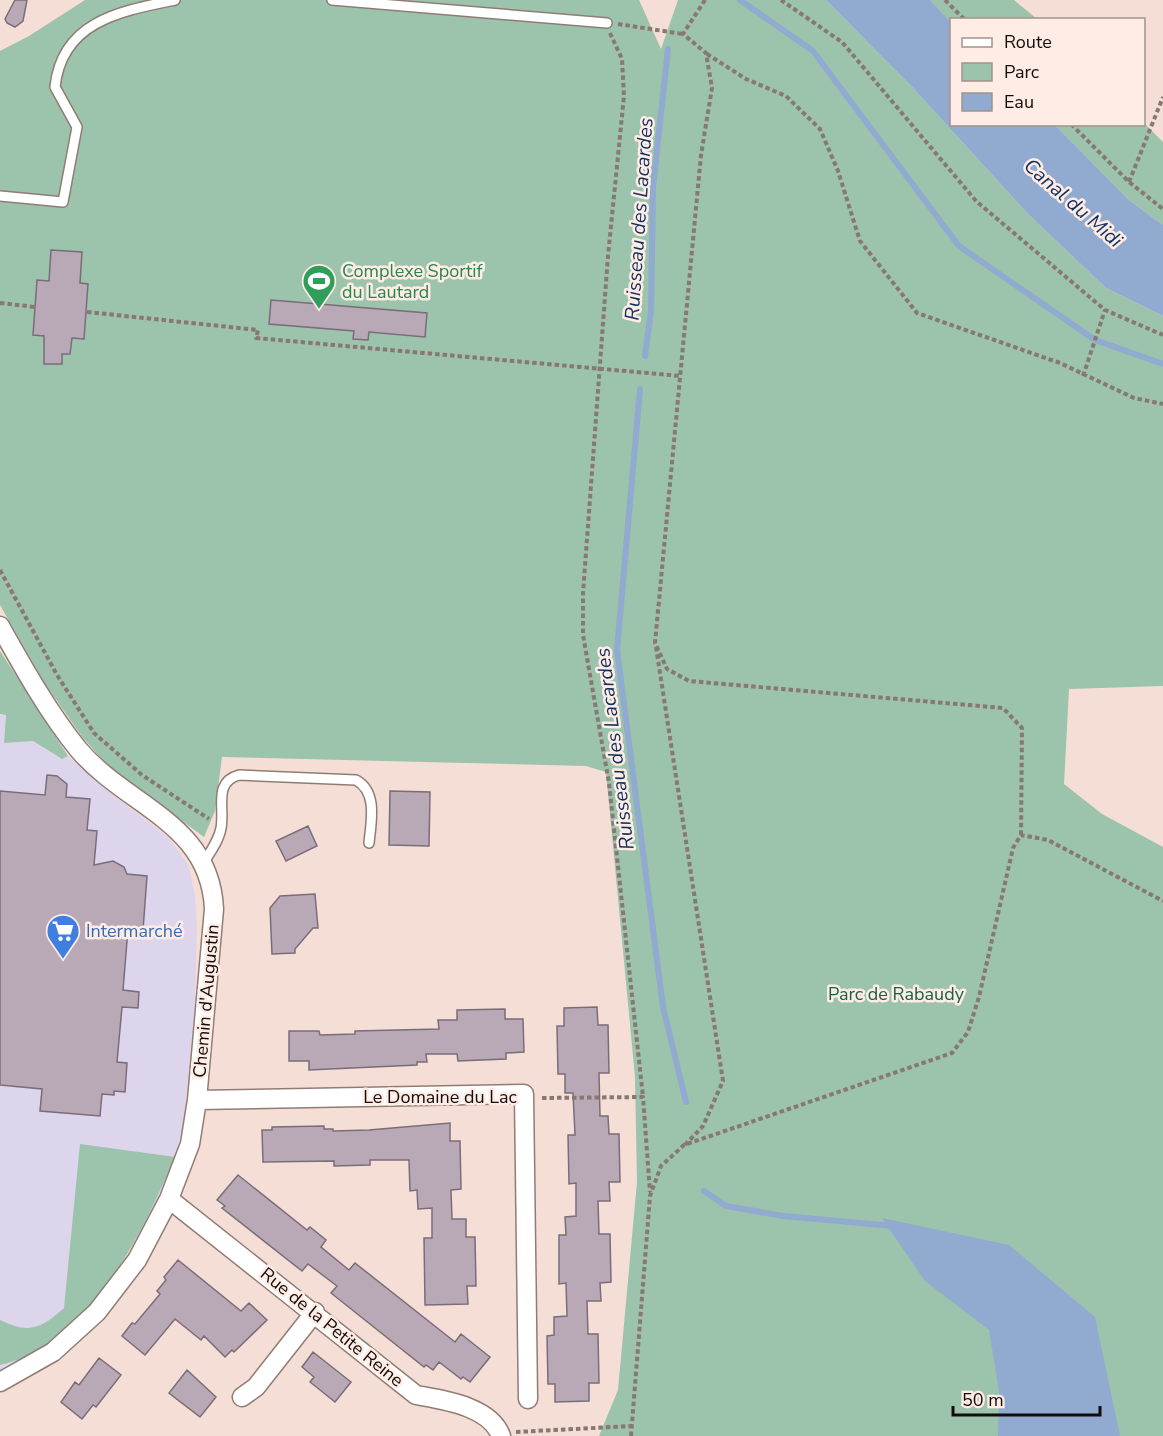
<svg xmlns="http://www.w3.org/2000/svg" width="1163" height="1436" font-family="'Nunito Sans',sans-serif">
	<style>
		.commercial { fill: #ddd5eb }
		.green { fill: #9cc3ac }
		.water { fill: #91aad0 }
		.lines { fill: none; stroke-linecap: round; stroke-linejoin: round }
		.stream { stroke: #91aad0; stroke-width: 6 }
		.building { fill: #b9a9b7; stroke: #7b6c79; stroke-width: 1.5 }
		.service-casing { stroke: #917c74; stroke-width: 12 }
		.minor-casing { stroke: #917c74; stroke-width: 21 }
		.path { stroke: #887872; stroke-width: 4; stroke-dasharray: 4.5 3; stroke-linecap: butt }
		.service { stroke: #fff; stroke-width: 9 }
		.minor { stroke: #fff; stroke-width: 18 }
		.labels { text-anchor: middle; dominant-baseline: central; stroke-width: 5; stroke-linejoin: round; paint-order: stroke }
		.leisure-label { font-size: 18px; fill: #27864d; stroke: #ffece5; text-anchor: start }
		.shop-label { font-size: 18px; fill: #366cbe; stroke: #ffece5; text-anchor: start }
		.park-label { font-size: 18px; fill: #146341; stroke: #ffece5 }
		.street-label { font-size: 18px; fill: #140c09; stroke: #ffece5 }
		.water-label { font-size: 20px; font-style: italic; fill: #0f2f5e; stroke: #ffece5 }
	</style>
	<rect width="100%" height="100%" fill="#f5ded5"/>
	<path class="commercial" d="M 0,715 L 6,715 L 4,742 L 33,741 L 61,759 L 68,756 L 103,787 L 169,838 L 188,864 L 195,895 L 197,926 L 195,1003 L 184,1120 L 175,1157 L 151,1213 L 70,1328 L 18,1361 L 0,1383 Z"/>
	<path class="green" d="M 85,0 L 639,0 L 661,49 L 678,0 L 826,0 L 912,87 L 1028,214 L 1106,288 L 1163,316 L 1163,686 L 1069,689 L 1064,784 L 1102,814 L 1163,847 L 1163,1436 L 599,1436 L 618,1390 L 637,1182 L 635,1077 L 606,772 L 586,766 L 222,757 L 215,811 L 204,837 L 109,767 L 83,738 L 45,684 L 0,605 L 0,51 L 29,36 Z
		M 930,0 L 1014,0 L 1037,19 L 951,22 Z
		M 1144,123 L 1163,142 L 1163,225 L 1129,200 L 1055,125 Z
		M 0,651 L 68,756 L 62,759 L 33,741 L 4,743 L 6,715 L 0,714 Z
		M 80,1144 L 175,1157 C 141,1235 91,1344 0,1365 L 0,1320 C 29,1334 41,1329 64,1308 Z"/>
	<path class="water" d="M 826,0 L 930,0 L 951,22 L 952,124 L 1055,125 L 1129,200 L 1163,225 L 1163,316 L 1106,288 L 1028,214 L 912,87 Z
		M 882,1218 L 1009,1245 L 1095,1317 L 1120,1436 L 998,1436 L 999,1391 L 989,1330 L 925,1281 Z"/>
	<g class="lines">
		<path class="stream" d="M 740,0 L 813,51 L 959,246 L 1095,340 L 1163,364
			M 645,356 L 651,311 L 653,187 L 668,49
			M 640,389 L 617,650 L 663,1007 L 686,1102
			M 704,1191 L 726,1206 L 783,1216 L 893,1226"/>
	</g>
	<path class="building" d="M 15,0 L 27,0 L 23,21 L 15,27 L 7,23 L 5,19 Z
		M 51,250 L 82,252 L 80,283 L 88,284 L 84,339 L 72,338 L 70,354 L 62,354 L 62,364 L 44,364 L 44,336 L 33,335 L 37,280 L 49,281 Z
		M 271,300 L 427,313 L 425,337 L 369,332 L 368,340 L 353,339 L 354,331 L 269,324 Z
		M 47,775 L 57,776 L 67,784 L 66,797 L 90,799 L 87,830 L 97,831 L 94,865 L 113,861 L 124,867 L 127,874 L 147,876 L 143,930 L 128,929 L 123,990 L 139,992 L 138,1008 L 122,1007 L 117,1062 L 127,1063 L 125,1092 L 114,1091 L 114,1095 L 102,1094 L 100,1116 L 40,1111 L 42,1089 L 0,1085 L 0,791 L 45,795 Z
		M 390,791 L 430,792 L 429,846 L 389,845 Z
		M 308,826 L 317,846 L 286,861 L 276,841 Z
		M 315,894 L 318,928 L 313,928 L 295,949 L 295,953 L 272,954 L 270,908 L 280,896 Z
		M 597,1007 L 598,1025 L 608,1025 L 609,1073 L 599,1073 L 600,1116 L 608,1116 L 609,1134 L 619,1134 L 620,1182 L 609,1182 L 610,1201 L 598,1201 L 599,1234 L 610,1234 L 611,1282 L 600,1283 L 601,1301 L 587,1301 L 588,1334 L 598,1334 L 599,1383 L 589,1383 L 589,1401 L 555,1402 L 555,1384 L 548,1384 L 547,1336 L 554,1335 L 554,1317 L 567,1316 L 566,1283 L 559,1284 L 559,1235 L 566,1235 L 565,1217 L 576,1216 L 576,1183 L 569,1184 L 568,1135 L 575,1135 L 573,1093 L 565,1093 L 565,1074 L 558,1074 L 557,1026 L 564,1026 L 564,1008 Z
		M 505,1009 L 505,1019 L 523,1019 L 524,1052 L 506,1053 L 506,1059 L 458,1061 L 457,1054 L 426,1054 L 427,1062 L 417,1062 L 417,1065 L 309,1070 L 309,1061 L 289,1061 L 289,1031 L 319,1031 L 320,1035 L 355,1034 L 355,1031 L 439,1029 L 438,1020 L 457,1020 L 457,1010 Z
		M 450,1123 L 450,1141 L 460,1141 L 461,1189 L 451,1190 L 452,1219 L 466,1219 L 466,1237 L 475,1237 L 476,1286 L 467,1286 L 468,1304 L 425,1305 L 424,1238 L 432,1238 L 432,1208 L 418,1209 L 417,1190 L 410,1191 L 409,1160 L 370,1160 L 370,1165 L 334,1166 L 334,1161 L 263,1162 L 262,1130 L 272,1130 L 272,1127 L 324,1126 L 324,1129 L 333,1129 L 333,1131 L 369,1130 Z
		M 238,1175 L 307,1230 L 310,1227 L 326,1240 L 321,1247 L 349,1270 L 355,1263 L 455,1342 L 461,1334 L 490,1357 L 470,1382 L 463,1377 L 461,1379 L 439,1362 L 433,1370 L 426,1365 L 424,1367 L 331,1293 L 337,1286 L 308,1264 L 302,1271 L 222,1208 L 225,1206 L 217,1200 Z
		M 178,1260 L 241,1311 L 249,1303 L 267,1320 L 234,1352 L 232,1350 L 225,1357 L 204,1336 L 201,1340 L 175,1319 L 145,1355 L 122,1336 L 132,1323 L 135,1324 L 160,1294 L 157,1291 L 166,1280 L 164,1277 Z
		M 313,1352 L 351,1382 L 335,1402 L 310,1382 L 314,1377 L 302,1367 Z
		M 99,1358 L 121,1375 L 96,1407 L 93,1405 L 82,1419 L 61,1402 L 75,1382 L 79,1385 Z
		M 187,1370 L 216,1397 L 200,1417 L 169,1393 Z"/>
	<g class="lines">
		<g class="service-casing">
			<path id="service" d="M 332,0 L 607,23
				M 0,196 L 63,202 L 77,127 L 55,87 C 62,21 121,11 175,0
				M 204,862 C 211,851 219,840 221,828 C 225,808 213,782 239,775 L 356,780 C 378,792 371,822 369,843"/>
		</g>
		<g class="minor-casing">
			<path id="minor" d="M 0,626 C 23,667 48,712 78,749 C 127,807 210,822 214,909 L 197,1100 L 190,1144 L 169,1199 L 137,1260 L 97,1312 L 53,1352 L 0,1382
				M 197,1100 L 524,1094 L 528,1399
				M 169,1199 L 416,1395 C 443,1400 490,1406 501,1436
				M 242,1397 L 256,1387 L 315,1312"/>
		</g>
		<path class="path" d="M 705,0 L 683,34 L 706,53 L 712,88 L 701,155 L 655,643 L 667,669 L 689,681 L 1003,708 L 1022,728 L 1021,835
			M 781,0 L 842,42 L 976,201 L 1105,310 L 1163,335
			M 945,0 L 965,20
			M 618,24 L 683,34
			M 610,33 L 622,59 L 624,96 L 608,256 L 583,593 L 583,635 L 609,783 L 643,1097
			M 707,54 L 746,79 L 786,96 L 820,129 L 838,171 L 860,241 L 917,313 L 1060,363 L 1134,398 L 1163,404
			M 1071,124 L 1129,182 L 1163,209
			M 1129,182 L 1163,97
			M 0,303 L 35,307
			M 87,312 L 258,330 L 256,338 L 681,376
			M 1083,376 L 1105,310
			M 0,570 L 57,675 L 94,733 L 142,775 L 209,819
			M 656,647 L 723,1081 L 703,1126 L 685,1145
			M 542,1098 L 643,1097 L 650,1192
			M 516,1432 L 632,1426
			M 631,1436 L 650,1196 L 661,1166 L 684,1145 L 952,1053 L 968,1032 L 979,997 L 1013,848 L 1021,835 L 1048,840 L 1163,901"/>
		<use href="#service" class="service"/>
		<use href="#minor" class="minor"/>
	</g>
	<defs>
		<g id="stadium-pin" transform="scale(1.725)"><path d="M0 17L-7.5 6A9.5 9.5 0 1 1 7.5 6Z" fill="#2e9e5b" stroke="#ffece5"/><path d="M0-5a6.5 5 0 1 0 0 10a6.5 5 0 1 0 0-10ZM-3.5-1.8h7v3.6h-7Z" fill="#fff"/></g>
		<g id="supermarket-pin" transform="scale(1.725)"><path d="M0 17L-7.5 6A9.5 9.5 0 1 1 7.5 6Z" fill="#3f7fe0" stroke="#ffece5"/><path d="M-6-5.5h2.5l.6 2H6L4.5 2H-2.5L-4.4-4H-6ZM-1.5 3.2a1.3 1.3 0 1 0 .1 0ZM3 3.2a1.3 1.3 0 1 0 .1 0Z" fill="#fff"/></g>
	</defs>
	<g fill-rule="evenodd">
		<use href="#stadium-pin" x="319" y="281"/>
		<use href="#supermarket-pin" x="63" y="931"/>
	</g>
	<g class="labels">
		<g class="leisure-label">
			<text x="342" y="271">Complexe Sportif<tspan x="342" dy="21">du Lautard</tspan></text>
		</g>
		<g class="shop-label">
			<text x="86" y="931">Intermarché</text>
		</g>
		<g class="park-label">
			<text x="896" y="994">Parc de Rabaudy</text>
		</g>
		<g class="street-label">
			<text transform="translate(206 1001) rotate(-85)">Chemin d'Augustin</text>
			<text x="440" y="1097">Le Domaine du Lac</text>
			<text transform="translate(332 1327) rotate(39)">Rue de la Petite Reine</text>
		</g>
		<g class="water-label">
			<text transform="translate(1073 203) rotate(41)">Canal du Midi</text>
			<text transform="translate(639 219) rotate(-86)">Ruisseau des Lacardes</text>
			<text transform="translate(615 749) rotate(-97)">Ruisseau des Lacardes</text>
		</g>
	</g>
	<rect x="950" y="18" width="195" height="108" fill="#ffece5" stroke="#a1928d" stroke-width="1.5"/>
	<rect x="962" y="38" width="30" height="9" fill="#ffffff" stroke="#a1928d" stroke-width="1.5"/>
	<text x="1004" y="48" font-size="18" fill="#140c09">Route</text>
	<rect x="962" y="63" width="30" height="18" fill="#9cc3ac" stroke="#a1928d" stroke-width="1.5"/>
	<text x="1004" y="78" font-size="18" fill="#140c09">Parc</text>
	<rect x="962" y="93" width="30" height="18" fill="#91aad0" stroke="#a1928d" stroke-width="1.5"/>
	<text x="1004" y="108" font-size="18" fill="#140c09">Eau</text>
	<path d="M953 1406v9h147v-9" fill="none" stroke="#140c09" stroke-width="3"/>
	<text x="962" y="1406" font-size="18" fill="#140c09" stroke="#ffece5" stroke-width="4.5" paint-order="stroke">50 m</text>
</svg>
